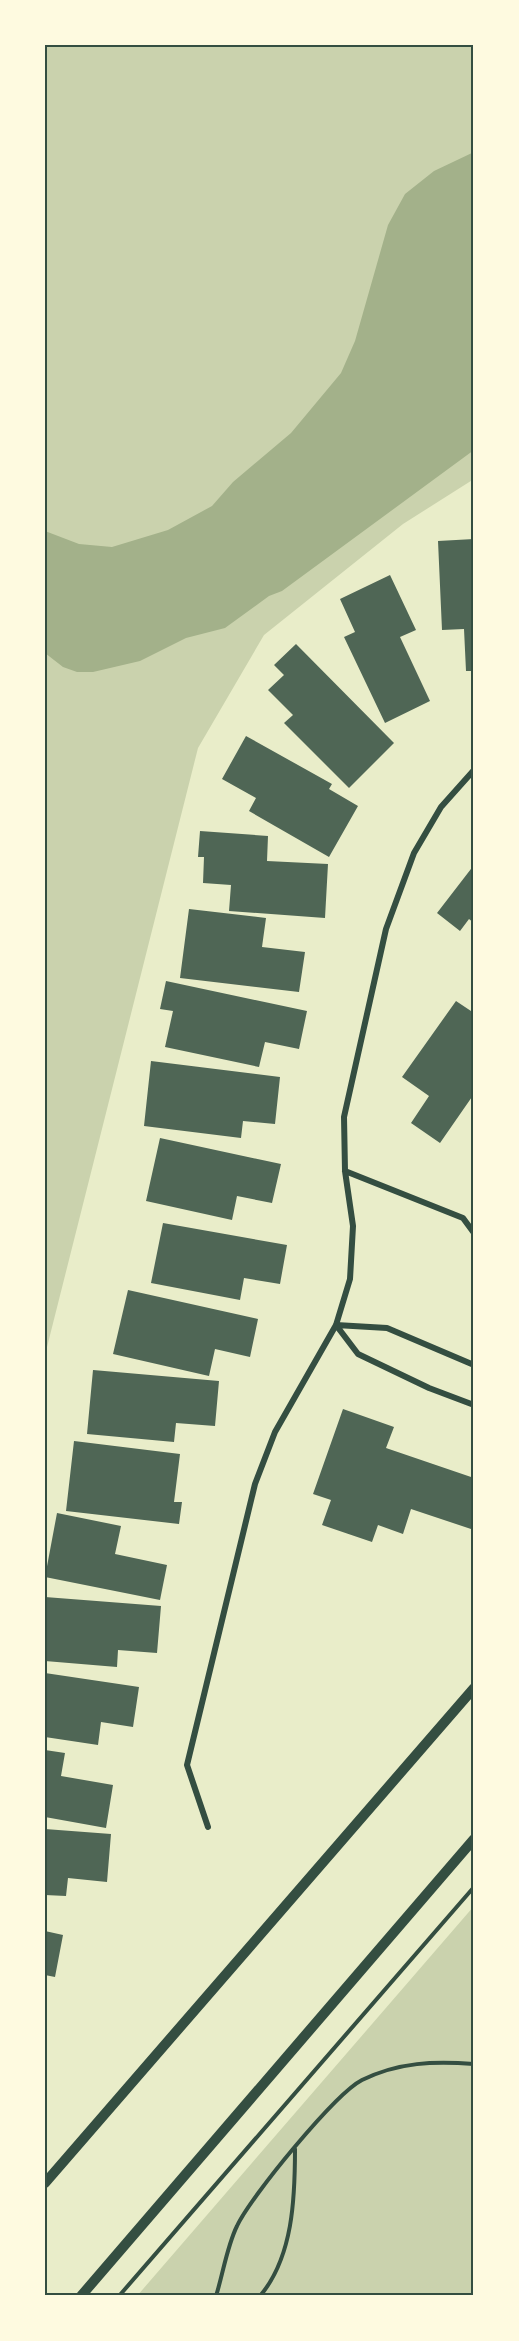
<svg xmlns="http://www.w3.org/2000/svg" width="519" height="2341" font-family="Roboto,sans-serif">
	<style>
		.green { fill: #cad2ad }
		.water { fill: #a3b18a }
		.building { fill: #4f6655 }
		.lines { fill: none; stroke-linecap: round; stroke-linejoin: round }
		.path { stroke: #344e41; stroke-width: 4 }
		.minor { stroke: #344e41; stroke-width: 6 }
		.tertiary { stroke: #344e41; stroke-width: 10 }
		.neatline { fill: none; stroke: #344e41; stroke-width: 2 }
	</style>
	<rect width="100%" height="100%" fill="#e9edc9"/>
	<path class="green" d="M 45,45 L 474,45 L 474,479 L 403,524 L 264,635 L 198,748 L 45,1355 Z
		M 474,1906 L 474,2296 L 137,2296 Z"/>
	<path class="water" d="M 474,152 L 474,450 L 282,591 L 269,596 L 225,628 L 186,638 L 140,661 L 93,672 L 77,672 L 63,667 L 45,653 L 45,531 L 79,544 L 112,547 L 168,530 L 212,506 L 233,482 L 291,433 L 341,373 L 355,341 L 388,225 L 405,194 L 434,171 Z"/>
	<path class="building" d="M 474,539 L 474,671 L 466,671 L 464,629 L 442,630 L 438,541 Z
		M 390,575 L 416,630 L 400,637 L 430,701 L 385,723 L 344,637 L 355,632 L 340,599 Z
		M 296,644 L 394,743 L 349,788 L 284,723 L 293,715 L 268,690 L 284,675 L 274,665 Z
		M 246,736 L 332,784 L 329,789 L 358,806 L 329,857 L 249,811 L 256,798 L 222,779 Z
		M 200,831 L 268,836 L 267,861 L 328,864 L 325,918 L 229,911 L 231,885 L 203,883 L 204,857 L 198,857 Z
		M 474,865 L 474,923 L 469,919 L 460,931 L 437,913 Z
		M 189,909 L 266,918 L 262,947 L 305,952 L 299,992 L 180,978 Z
		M 166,981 L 307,1011 L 299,1049 L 265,1042 L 259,1067 L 165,1047 L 173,1011 L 160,1009 Z
		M 456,1001 L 474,1013 L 474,1094 L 440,1143 L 411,1123 L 429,1096 L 402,1077 Z
		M 151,1061 L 280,1077 L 275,1124 L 243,1121 L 241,1138 L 144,1126 Z
		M 160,1138 L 281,1164 L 272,1203 L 237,1196 L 232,1220 L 146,1201 Z
		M 163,1223 L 287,1245 L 280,1284 L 244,1278 L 240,1300 L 151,1283 Z
		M 128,1290 L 258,1319 L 250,1357 L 215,1349 L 209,1376 L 113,1354 Z
		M 93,1370 L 219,1381 L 215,1426 L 176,1423 L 174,1442 L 87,1434 Z
		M 343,1409 L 394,1427 L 386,1448 L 474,1478 L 474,1530 L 411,1509 L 403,1534 L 378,1525 L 372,1542 L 322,1525 L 331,1500 L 313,1494 Z
		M 74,1441 L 180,1454 L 174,1502 L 182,1502 L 179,1524 L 66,1511 Z
		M 57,1513 L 121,1526 L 115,1554 L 167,1565 L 160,1600 L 45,1577 Z
		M 45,1597 L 161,1606 L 157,1653 L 118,1650 L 117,1667 L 45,1661 Z
		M 45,1673 L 139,1687 L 133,1727 L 101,1722 L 98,1745 L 45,1737 Z
		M 45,1750 L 65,1753 L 61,1776 L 113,1785 L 106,1828 L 45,1817 Z
		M 45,1829 L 111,1834 L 107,1882 L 68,1878 L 66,1896 L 45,1895 Z
		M 45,1931 L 63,1935 L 55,1977 L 45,1975 Z"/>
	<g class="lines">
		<path class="path" d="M 119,2296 L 474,1887
			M 216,2296 C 223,2274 227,2246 237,2226 C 251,2196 335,2094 362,2080 C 399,2062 434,2061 474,2064
			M 260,2296 C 293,2257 295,2198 295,2149"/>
		<path class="minor" d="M 345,1171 L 463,1218 L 474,1233
			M 336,1325 L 358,1354 L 429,1388 L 474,1405
			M 336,1325 L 387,1328 L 474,1365
			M 208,1827 L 187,1765 L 255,1484 L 275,1432 L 336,1325 L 350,1279 L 353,1226 L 345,1171 L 344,1117 L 386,929 L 414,853 L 441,807 L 474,770"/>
		<path class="tertiary" d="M 45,2183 L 474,1688
			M 81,2296 L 474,1839"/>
	</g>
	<rect width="519" height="2341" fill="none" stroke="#fefae0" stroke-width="93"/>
	<rect x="46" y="46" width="426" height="2248" class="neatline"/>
</svg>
